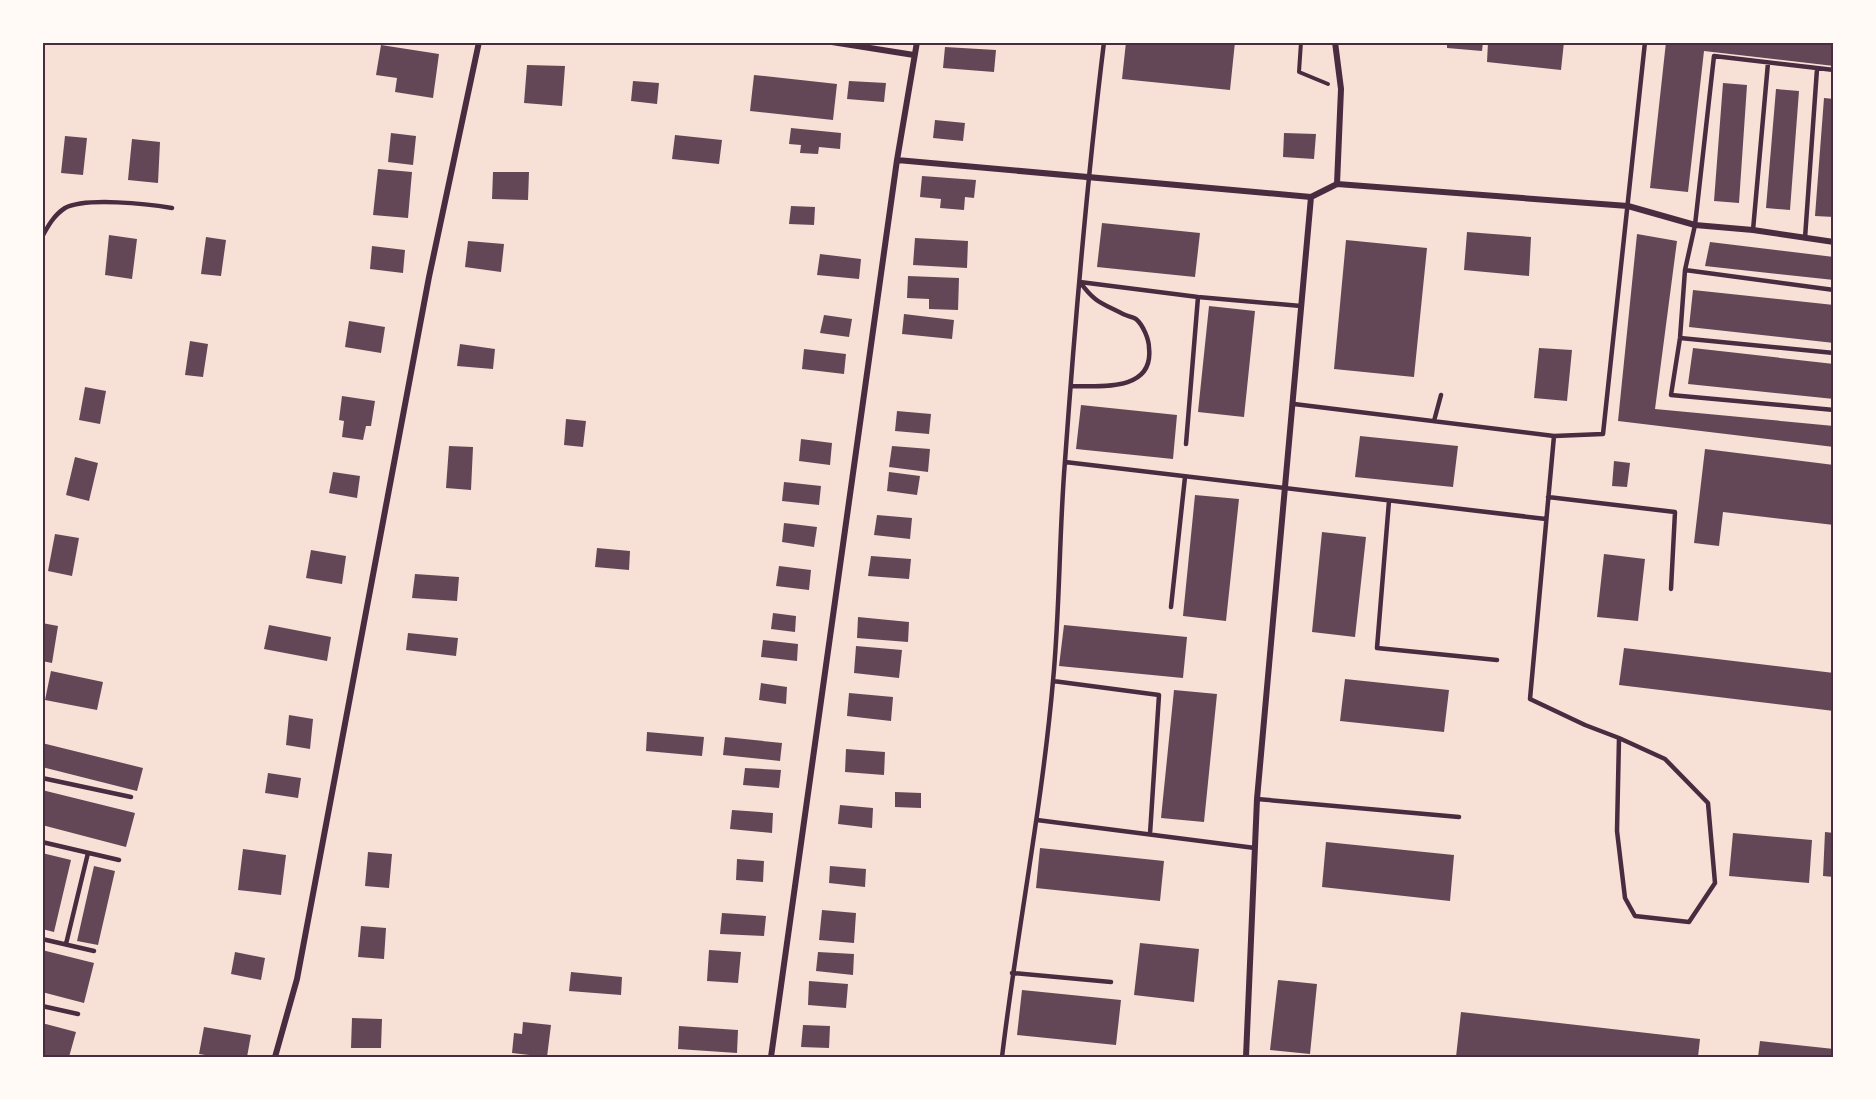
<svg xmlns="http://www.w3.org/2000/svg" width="1876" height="1099" font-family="'Golos Text',sans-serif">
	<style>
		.building { fill: #644757 }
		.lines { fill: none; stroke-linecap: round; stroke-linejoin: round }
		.path { stroke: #4a2c40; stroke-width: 4 }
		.service { stroke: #4a2c40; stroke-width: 4.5 }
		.minor { stroke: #4a2c40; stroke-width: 6 }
		.neatline { fill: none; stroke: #4a2c40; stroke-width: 2 }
	</style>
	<rect width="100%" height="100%" fill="#f7e1d7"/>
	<path class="building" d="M 1126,42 L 1235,42 L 1230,90 L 1122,79 Z
		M 1447,42 L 1483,42 L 1482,51 L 1447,48 Z
		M 1488,42 L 1564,42 L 1561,70 L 1487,62 Z
		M 1666,42 L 1834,42 L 1834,66 L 1704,51 L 1688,192 L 1650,188 Z
		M 381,45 L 439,54 L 433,98 L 395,92 L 397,78 L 376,75 Z
		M 945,47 L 996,50 L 994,72 L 943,68 Z
		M 527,65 L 565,66 L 562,106 L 524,103 Z
		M 754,75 L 837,84 L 833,120 L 750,111 Z
		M 633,81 L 659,83 L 657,104 L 631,101 Z
		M 849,81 L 886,83 L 884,102 L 847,99 Z
		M 1723,83 L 1747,85 L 1739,203 L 1714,201 Z
		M 1776,89 L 1799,91 L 1790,210 L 1766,208 Z
		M 1824,98 L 1834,99 L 1834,217 L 1815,216 Z
		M 935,120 L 965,123 L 963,141 L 933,138 Z
		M 791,128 L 841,133 L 840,149 L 819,147 L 818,154 L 800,153 L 801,145 L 789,144 Z
		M 391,133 L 416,136 L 413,165 L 388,162 Z
		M 1284,133 L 1316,134 L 1314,159 L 1283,157 Z
		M 675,135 L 722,140 L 719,164 L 672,159 Z
		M 65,136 L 87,138 L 83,175 L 61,173 Z
		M 132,139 L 160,142 L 158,183 L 128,180 Z
		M 378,169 L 412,172 L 408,218 L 373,215 Z
		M 493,172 L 529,172 L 528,200 L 492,199 Z
		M 922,176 L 976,180 L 974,198 L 965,197 L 964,210 L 940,208 L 941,199 L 920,197 Z
		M 791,206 L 815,207 L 814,225 L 789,224 Z
		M 1102,223 L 1200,233 L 1195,277 L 1097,267 Z
		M 1467,232 L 1531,237 L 1529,276 L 1464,270 Z
		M 1637,234 L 1677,241 L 1655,409 L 1834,426 L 1834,447 L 1618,421 Z
		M 109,235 L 137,239 L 132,279 L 105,275 Z
		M 206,237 L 226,240 L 221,276 L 201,274 Z
		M 915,238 L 968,241 L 967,268 L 913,265 Z
		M 1346,240 L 1427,248 L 1414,377 L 1334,369 Z
		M 468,241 L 504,244 L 501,272 L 465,267 Z
		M 1710,242 L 1834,257 L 1834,280 L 1705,266 Z
		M 372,246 L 405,250 L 403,273 L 370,269 Z
		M 820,254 L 861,259 L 859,279 L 817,275 Z
		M 908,276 L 959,278 L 958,310 L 929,309 L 929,299 L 907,298 Z
		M 1693,290 L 1834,305 L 1834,343 L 1689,327 Z
		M 1209,306 L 1255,311 L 1244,417 L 1198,412 Z
		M 904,314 L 954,320 L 952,339 L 902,334 Z
		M 824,315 L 852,319 L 849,337 L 820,333 Z
		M 349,321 L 385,327 L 381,353 L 345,347 Z
		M 190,341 L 208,344 L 203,377 L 185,375 Z
		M 460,344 L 495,349 L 493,369 L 457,366 Z
		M 1539,348 L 1572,350 L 1567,401 L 1534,398 Z
		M 1693,348 L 1834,364 L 1834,399 L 1688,384 Z
		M 804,349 L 846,354 L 844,374 L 802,369 Z
		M 85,387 L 106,391 L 100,424 L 79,420 Z
		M 342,396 L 375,401 L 371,426 L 366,426 L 363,440 L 342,437 L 344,421 L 339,420 Z
		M 1081,405 L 1177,415 L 1173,459 L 1076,449 Z
		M 897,411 L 931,414 L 929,434 L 895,431 Z
		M 566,419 L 586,421 L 583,447 L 564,445 Z
		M 1360,436 L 1458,446 L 1453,487 L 1355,477 Z
		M 801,439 L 832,443 L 830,465 L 799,461 Z
		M 449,446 L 473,447 L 471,490 L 446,488 Z
		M 892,446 L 930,449 L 928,472 L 889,467 Z
		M 1705,449 L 1834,465 L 1834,525 L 1723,512 L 1719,546 L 1694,543 Z
		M 75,457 L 98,463 L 89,501 L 66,495 Z
		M 1614,461 L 1630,463 L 1627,487 L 1612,486 Z
		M 333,472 L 360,476 L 357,498 L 329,493 Z
		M 889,472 L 920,476 L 917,495 L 887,491 Z
		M 784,482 L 821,486 L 819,505 L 782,501 Z
		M 1195,495 L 1239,499 L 1226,621 L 1183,616 Z
		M 877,515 L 912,518 L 910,539 L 874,535 Z
		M 784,523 L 817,527 L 814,547 L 782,542 Z
		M 1322,532 L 1366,537 L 1355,637 L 1312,632 Z
		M 55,534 L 79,538 L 72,576 L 48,571 Z
		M 597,548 L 630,551 L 629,570 L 595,567 Z
		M 311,550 L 346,556 L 342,584 L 306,578 Z
		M 1604,554 L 1645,559 L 1638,621 L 1597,617 Z
		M 871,556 L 911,559 L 909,579 L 868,576 Z
		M 779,566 L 811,570 L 809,590 L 776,586 Z
		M 415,574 L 459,577 L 457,601 L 412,598 Z
		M 773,613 L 796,616 L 795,632 L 771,629 Z
		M 858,617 L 909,622 L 908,642 L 857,638 Z
		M 42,623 L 58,626 L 52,663 L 42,661 Z
		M 269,625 L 331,637 L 327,661 L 264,649 Z
		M 1064,625 L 1187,637 L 1183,678 L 1059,666 Z
		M 408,633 L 458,638 L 456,656 L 406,650 Z
		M 763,640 L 798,644 L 797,661 L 761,657 Z
		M 856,646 L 902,650 L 899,678 L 854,673 Z
		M 1624,648 L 1834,673 L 1834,711 L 1619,685 Z
		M 51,671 L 103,682 L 97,710 L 45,700 Z
		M 1345,679 L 1449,690 L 1444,732 L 1340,721 Z
		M 761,683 L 787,687 L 786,704 L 759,700 Z
		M 1174,690 L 1217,694 L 1204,822 L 1161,818 Z
		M 849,693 L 893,697 L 891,721 L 847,716 Z
		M 289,715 L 313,719 L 310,749 L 286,745 Z
		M 647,732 L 704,737 L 702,756 L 646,751 Z
		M 725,737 L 782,743 L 780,761 L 723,755 Z
		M 42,743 L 143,768 L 137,791 L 42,767 Z
		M 846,749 L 885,752 L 884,775 L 845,772 Z
		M 745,768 L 781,770 L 779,788 L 743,785 Z
		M 268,773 L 301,778 L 298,798 L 265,793 Z
		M 42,790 L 135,813 L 126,847 L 42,825 Z
		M 895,792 L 921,793 L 921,808 L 895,807 Z
		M 840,805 L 873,808 L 872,828 L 838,824 Z
		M 732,810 L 773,813 L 772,833 L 730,829 Z
		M 1825,832 L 1834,833 L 1834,877 L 1823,876 Z
		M 1733,833 L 1812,840 L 1809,883 L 1729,876 Z
		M 1326,842 L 1454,855 L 1450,901 L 1322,887 Z
		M 1040,848 L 1164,861 L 1160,901 L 1036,888 Z
		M 243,849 L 286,855 L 281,895 L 238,890 Z
		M 368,852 L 392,854 L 389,888 L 365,886 Z
		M 42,853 L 71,860 L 54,932 L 42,929 Z
		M 737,859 L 764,861 L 763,882 L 736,880 Z
		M 94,866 L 115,871 L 98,945 L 77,941 Z
		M 830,866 L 866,869 L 865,887 L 829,883 Z
		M 822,910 L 856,913 L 854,943 L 819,940 Z
		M 722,913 L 766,916 L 764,936 L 720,934 Z
		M 361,926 L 386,928 L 384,959 L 358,957 Z
		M 1140,943 L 1199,949 L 1194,1002 L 1134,995 Z
		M 42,950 L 94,963 L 84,1003 L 42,992 Z
		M 709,950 L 741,952 L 738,983 L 707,981 Z
		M 235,952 L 265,958 L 261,980 L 231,974 Z
		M 818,952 L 854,954 L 853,975 L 816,971 Z
		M 571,972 L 622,977 L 621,995 L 569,991 Z
		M 1278,980 L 1317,984 L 1310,1054 L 1270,1050 Z
		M 809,981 L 848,984 L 846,1008 L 808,1005 Z
		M 1022,990 L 1121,1000 L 1116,1045 L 1017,1035 Z
		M 1461,1012 L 1700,1039 L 1698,1057 L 1456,1057 Z
		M 352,1018 L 382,1019 L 381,1048 L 351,1048 Z
		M 523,1022 L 551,1025 L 547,1057 L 512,1053 L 514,1033 L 522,1034 Z
		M 42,1023 L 76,1032 L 69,1057 L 42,1057 Z
		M 803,1025 L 830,1026 L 829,1048 L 801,1047 Z
		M 679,1026 L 738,1030 L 737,1053 L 678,1049 Z
		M 204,1027 L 251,1035 L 247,1057 L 218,1057 L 199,1054 Z
		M 1760,1041 L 1834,1049 L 1834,1057 L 1758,1057 Z"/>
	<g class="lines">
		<path class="path" d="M 1301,42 L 1299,72 L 1328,84"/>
		<path class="service" d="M 1834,70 L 1714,56 L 1695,225 L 1685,270 L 1680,338 L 1671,395 L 1834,410
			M 1753,230 L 1768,63
			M 42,237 C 48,226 54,215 65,208 C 86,197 148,204 172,208
			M 1805,238 L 1817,69
			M 1685,270 L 1834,290
			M 1080,282 L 1198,297 L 1301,306
			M 1680,338 L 1834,353
			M 1071,386 C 1100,386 1154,392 1149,348 C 1149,339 1143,325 1136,319 C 1133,317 1127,316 1123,314 C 1102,303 1095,303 1080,282
			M 1294,404 L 1554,436 L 1603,434 L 1645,42
			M 1434,421 L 1441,395
			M 1554,436 L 1530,699 L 1585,725 L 1619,738 L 1665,759 L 1708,803 L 1715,883 L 1689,922 L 1635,916 L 1625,898 L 1617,831 L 1619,738
			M 1186,444 L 1198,297
			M 1065,462 L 1546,519
			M 1548,497 L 1675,512 L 1671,589
			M 1389,501 L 1377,648 L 1497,660
			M 1171,607 L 1185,477
			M 1053,681 L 1159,695 L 1150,834
			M 42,778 L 131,797
			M 1257,799 L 1459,817
			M 1037,820 L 1255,848
			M 42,842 L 119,860
			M 42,939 L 94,951
			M 66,944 L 88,853
			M 1012,973 L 1111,982
			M 42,1006 L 78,1014
			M 1002,1057 C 1017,931 1042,807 1053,681 C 1060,608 1059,534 1065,461 C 1075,321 1087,181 1104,42"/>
		<path class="minor" d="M 832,42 L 914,55
			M 1335,42 L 1341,89 L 1337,184
			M 897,160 L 1311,197
			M 1311,197 L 1337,184 L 1628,206 L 1695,225 L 1753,230 L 1834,242
			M 275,1057 L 297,979 L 429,277 L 479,42
			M 771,1057 L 897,160 L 917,42
			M 1246,1057 L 1257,799 L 1311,197"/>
	</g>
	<rect width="1876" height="1099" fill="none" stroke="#fffaf5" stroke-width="87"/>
	<rect x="44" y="44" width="1788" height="1012" class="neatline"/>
</svg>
